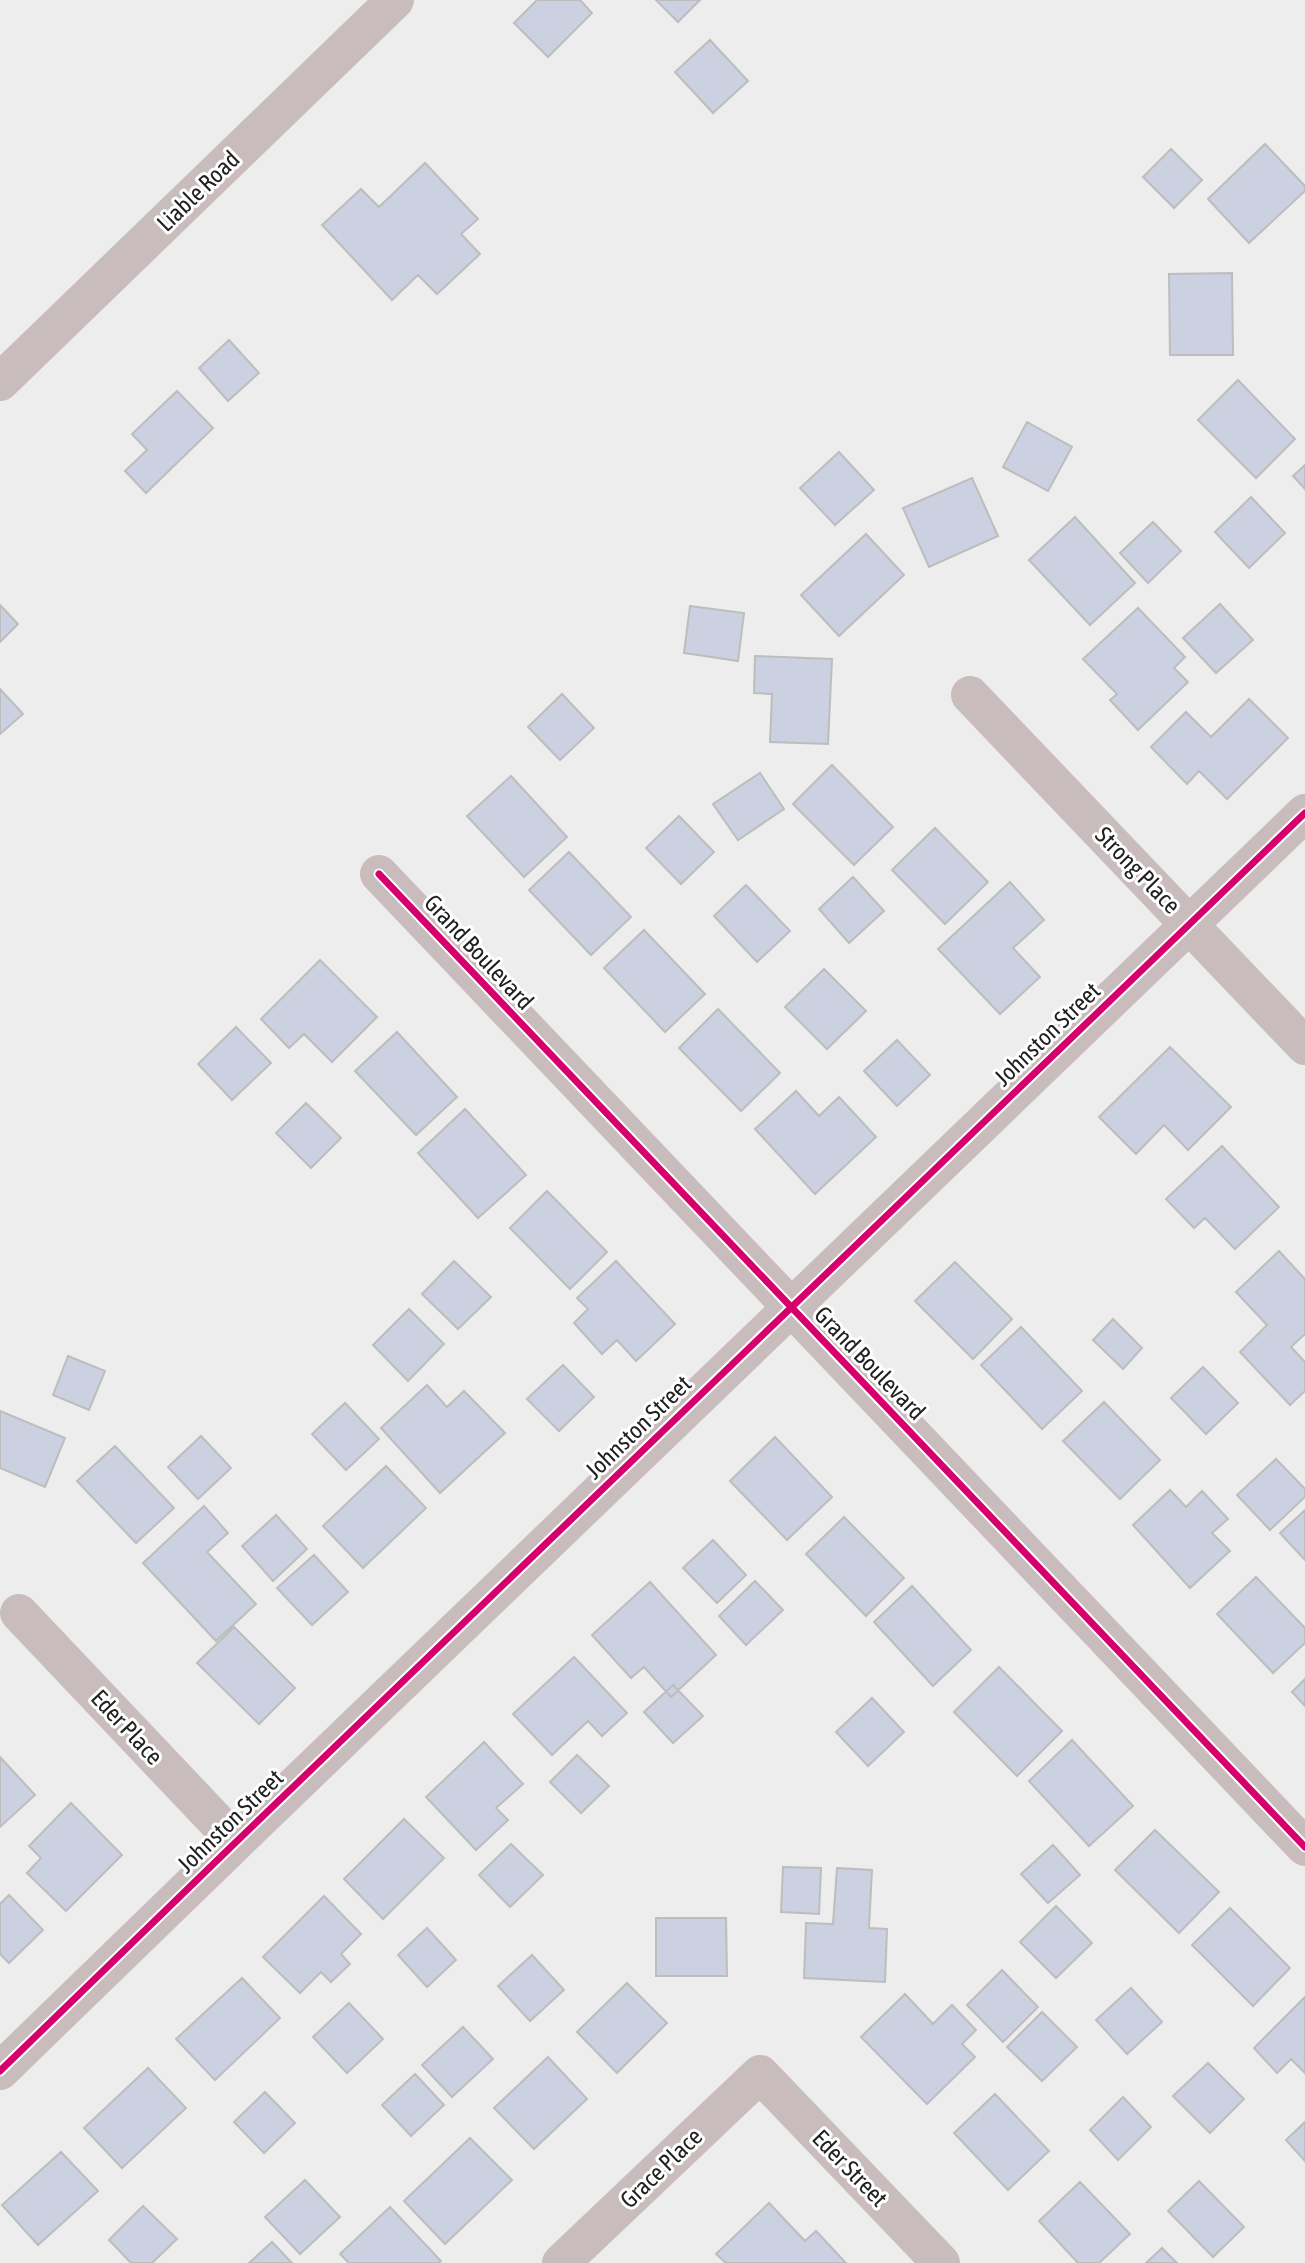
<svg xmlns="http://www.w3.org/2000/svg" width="1305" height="2263" font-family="'Asap Condensed',sans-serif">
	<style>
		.building { fill: #cbd1e0; stroke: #bdbdbe; stroke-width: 2 }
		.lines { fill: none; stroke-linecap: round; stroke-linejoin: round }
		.minor { stroke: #c8bcbd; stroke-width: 38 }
		.cycleway-casing { stroke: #fff; stroke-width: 11 }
		.cycleway { stroke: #d6006c; stroke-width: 7 }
		.labels { text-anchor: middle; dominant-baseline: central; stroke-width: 6; stroke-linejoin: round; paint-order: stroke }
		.street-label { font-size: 24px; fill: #202021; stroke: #fff }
	</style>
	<rect width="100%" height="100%" fill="#ededee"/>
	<path class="building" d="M 537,0 L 580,0 L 592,13 L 548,57 L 514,23 Z
		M 656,0 L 700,0 L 678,22 Z
		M 710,40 L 748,81 L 713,113 L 675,72 Z
		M 1265,144 L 1305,186 L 1305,191 L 1249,243 L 1208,199 Z
		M 1171,149 L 1202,180 L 1174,208 L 1143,177 Z
		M 425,163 L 478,219 L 461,234 L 480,254 L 437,294 L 418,275 L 392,300 L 322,225 L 361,189 L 379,207 Z
		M 1232,273 L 1233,355 L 1170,355 L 1169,274 Z
		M 229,340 L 259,373 L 228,401 L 199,368 Z
		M 1238,380 L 1295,439 L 1256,478 L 1198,420 Z
		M 177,391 L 213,428 L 146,493 L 125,471 L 147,450 L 132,434 Z
		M 1027,422 L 1072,447 L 1048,491 L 1003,467 Z
		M 839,452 L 874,490 L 835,525 L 800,488 Z
		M 1305,465 L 1305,489 L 1293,476 Z
		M 972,478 L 998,536 L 929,567 L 903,508 Z
		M 1251,497 L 1285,533 L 1249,568 L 1215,532 Z
		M 1075,517 L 1135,583 L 1090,625 L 1029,560 Z
		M 1153,522 L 1181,551 L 1148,583 L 1120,553 Z
		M 866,534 L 904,575 L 839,636 L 801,595 Z
		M 1220,604 L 1253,640 L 1216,673 L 1183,638 Z
		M 0,605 L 18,624 L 0,642 Z
		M 690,606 L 744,613 L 738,661 L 684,653 Z
		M 1138,608 L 1185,657 L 1174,668 L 1188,682 L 1138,730 L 1110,700 L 1117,694 L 1083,659 Z
		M 755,656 L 832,659 L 828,744 L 770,742 L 772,694 L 754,693 Z
		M 0,689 L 23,714 L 0,734 Z
		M 562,694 L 594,728 L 560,760 L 528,727 Z
		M 1249,699 L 1288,738 L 1227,799 L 1199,771 L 1187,784 L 1151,747 L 1186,712 L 1211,737 Z
		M 832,765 L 893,827 L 854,865 L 793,804 Z
		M 760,773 L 784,809 L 738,840 L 713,804 Z
		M 511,776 L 567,837 L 524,877 L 467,816 Z
		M 679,816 L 714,852 L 681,884 L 646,848 Z
		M 935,828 L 988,882 L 945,924 L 892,870 Z
		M 569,852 L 631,917 L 591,955 L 529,890 Z
		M 853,877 L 884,911 L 849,943 L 819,909 Z
		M 1010,882 L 1044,920 L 1013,948 L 1040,977 L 1000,1014 L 938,949 Z
		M 746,885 L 790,931 L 757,962 L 714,916 Z
		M 644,930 L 705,994 L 665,1032 L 604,968 Z
		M 320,960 L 377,1017 L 332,1062 L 304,1034 L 289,1048 L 261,1019 Z
		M 824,969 L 866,1011 L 827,1049 L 785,1007 Z
		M 718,1009 L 780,1073 L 741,1111 L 679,1048 Z
		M 236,1027 L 271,1063 L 232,1100 L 198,1064 Z
		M 397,1032 L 457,1097 L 416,1135 L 355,1071 Z
		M 897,1040 L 930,1075 L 897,1106 L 864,1071 Z
		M 1170,1047 L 1231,1107 L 1188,1150 L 1164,1125 L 1136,1154 L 1099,1117 Z
		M 796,1091 L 819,1116 L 839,1097 L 876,1137 L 815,1194 L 755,1129 Z
		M 306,1103 L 341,1138 L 311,1168 L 276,1133 Z
		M 465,1109 L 526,1175 L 478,1218 L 418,1153 Z
		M 1222,1146 L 1279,1207 L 1235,1249 L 1205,1218 L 1194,1228 L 1166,1199 Z
		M 547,1191 L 607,1252 L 570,1289 L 510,1228 Z
		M 1279,1251 L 1305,1279 L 1305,1334 L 1291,1347 L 1305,1362 L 1305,1391 L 1290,1405 L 1240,1352 L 1267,1325 L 1236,1292 Z
		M 454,1261 L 491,1297 L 458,1329 L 422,1294 Z
		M 616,1261 L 675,1324 L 636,1361 L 617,1340 L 602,1354 L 574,1323 L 588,1309 L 577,1298 Z
		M 955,1262 L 1012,1319 L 973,1359 L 915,1301 Z
		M 409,1309 L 444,1344 L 408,1381 L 373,1345 Z
		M 1113,1319 L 1142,1348 L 1123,1369 L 1093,1340 Z
		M 1021,1327 L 1082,1391 L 1042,1429 L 981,1365 Z
		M 68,1356 L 105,1371 L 89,1410 L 53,1395 Z
		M 563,1365 L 594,1397 L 559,1431 L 527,1399 Z
		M 1203,1367 L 1238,1403 L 1206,1434 L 1171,1398 Z
		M 427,1385 L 447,1407 L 464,1391 L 505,1433 L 440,1493 L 381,1428 Z
		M 1104,1402 L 1160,1460 L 1120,1499 L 1063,1441 Z
		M 345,1403 L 379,1439 L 346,1470 L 312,1434 Z
		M 0,1411 L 65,1438 L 45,1487 L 0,1468 Z
		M 201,1436 L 231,1468 L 198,1499 L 168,1467 Z
		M 775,1437 L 832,1497 L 787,1540 L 730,1481 Z
		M 115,1446 L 174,1508 L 136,1543 L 77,1481 Z
		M 1276,1459 L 1305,1489 L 1305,1497 L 1270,1530 L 1237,1495 Z
		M 386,1466 L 426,1508 L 363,1568 L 323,1526 Z
		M 1170,1490 L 1186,1507 L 1202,1491 L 1228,1519 L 1212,1533 L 1230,1551 L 1190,1588 L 1133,1525 Z
		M 204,1506 L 228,1533 L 207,1552 L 256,1604 L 216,1641 L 143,1563 Z
		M 1305,1510 L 1305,1560 L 1280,1533 Z
		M 276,1515 L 307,1549 L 273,1581 L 242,1546 Z
		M 844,1517 L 904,1578 L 866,1616 L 806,1554 Z
		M 713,1540 L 746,1575 L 717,1603 L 683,1568 Z
		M 314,1555 L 348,1592 L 312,1625 L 277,1588 Z
		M 1256,1577 L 1305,1628 L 1305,1643 L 1273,1673 L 1217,1614 Z
		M 755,1581 L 783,1610 L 746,1645 L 719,1616 Z
		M 650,1582 L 716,1655 L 671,1697 L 644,1667 L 631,1678 L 592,1635 Z
		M 912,1586 L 971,1650 L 933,1686 L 874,1622 Z
		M 234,1627 L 295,1688 L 259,1724 L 197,1663 Z
		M 574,1657 L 627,1713 L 602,1736 L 588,1721 L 552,1755 L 513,1714 Z
		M 999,1667 L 1062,1731 L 1017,1776 L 954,1712 Z
		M 1305,1679 L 1305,1706 L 1292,1692 Z
		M 673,1685 L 703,1716 L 673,1743 L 644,1712 Z
		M 872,1698 L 904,1732 L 868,1766 L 836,1732 Z
		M 1072,1740 L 1133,1806 L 1089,1846 L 1029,1781 Z
		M 484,1742 L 523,1784 L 496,1808 L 508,1820 L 476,1850 L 426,1797 Z
		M 577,1755 L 609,1786 L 581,1813 L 550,1782 Z
		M 0,1757 L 35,1795 L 0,1827 Z
		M 71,1803 L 122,1855 L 66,1911 L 27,1873 L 41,1858 L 29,1846 Z
		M 404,1819 L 444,1858 L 383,1919 L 344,1879 Z
		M 1155,1830 L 1219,1892 L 1179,1933 L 1115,1870 Z
		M 511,1844 L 543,1875 L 510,1907 L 479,1875 Z
		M 1053,1845 L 1080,1875 L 1048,1903 L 1021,1874 Z
		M 783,1867 L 821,1868 L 819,1914 L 781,1912 Z
		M 837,1868 L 872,1870 L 869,1928 L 887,1929 L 885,1982 L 804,1978 L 806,1923 L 833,1924 Z
		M 9,1895 L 43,1930 L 9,1963 L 0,1954 L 0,1904 Z
		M 324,1896 L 361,1934 L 341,1954 L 350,1964 L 331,1982 L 321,1972 L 300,1993 L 263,1957 Z
		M 1056,1906 L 1092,1943 L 1056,1978 L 1020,1942 Z
		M 1230,1908 L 1290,1968 L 1253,2006 L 1192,1945 Z
		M 656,1918 L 726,1918 L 727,1976 L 656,1976 Z
		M 427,1928 L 456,1960 L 427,1987 L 398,1955 Z
		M 532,1955 L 564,1990 L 530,2021 L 498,1986 Z
		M 1002,1970 L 1038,2007 L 1003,2042 L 967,2005 Z
		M 242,1978 L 280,2018 L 215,2080 L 176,2039 Z
		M 627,1983 L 667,2023 L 617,2073 L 577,2032 Z
		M 1131,1988 L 1162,2022 L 1127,2054 L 1096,2020 Z
		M 905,1994 L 933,2024 L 952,2005 L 976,2030 L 962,2044 L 975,2057 L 927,2104 L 861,2037 Z
		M 1305,1997 L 1305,2073 L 1291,2059 L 1277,2073 L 1254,2048 Z
		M 349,2003 L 383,2039 L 347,2073 L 313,2037 Z
		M 1042,2012 L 1077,2047 L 1042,2081 L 1007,2047 Z
		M 463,2027 L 493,2059 L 452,2097 L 422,2065 Z
		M 548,2057 L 587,2099 L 534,2149 L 494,2108 Z
		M 1208,2063 L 1244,2099 L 1210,2133 L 1173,2096 Z
		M 148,2068 L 186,2108 L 122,2168 L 84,2128 Z
		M 415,2074 L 444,2105 L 411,2136 L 382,2105 Z
		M 265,2092 L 295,2123 L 264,2153 L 234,2122 Z
		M 995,2094 L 1049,2151 L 1008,2190 L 954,2133 Z
		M 1123,2097 L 1151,2127 L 1118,2160 L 1090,2130 Z
		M 1305,2122 L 1305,2161 L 1286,2140 Z
		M 470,2138 L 512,2180 L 445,2244 L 404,2201 Z
		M 61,2152 L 98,2191 L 38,2245 L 2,2205 Z
		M 305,2180 L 340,2217 L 300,2254 L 265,2217 Z
		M 1199,2181 L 1244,2227 L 1213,2257 L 1168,2211 Z
		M 1080,2182 L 1130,2234 L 1099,2263 L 1078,2263 L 1039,2221 Z
		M 769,2203 L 805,2241 L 816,2231 L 846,2263 L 726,2263 L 716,2254 Z
		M 143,2206 L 177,2239 L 152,2263 L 131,2263 L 109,2240 Z
		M 390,2207 L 441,2261 L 438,2263 L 349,2263 L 340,2254 Z
		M 272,2242 L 292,2263 L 249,2263 Z
		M 1162,2248 L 1177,2263 L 1146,2263 Z"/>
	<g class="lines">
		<path class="minor" d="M 0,382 L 395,0
			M 970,695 L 1305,1046
			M 379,874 L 1305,1847
			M 19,1613 L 236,1842
			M 0,2071 L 236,1842 L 1305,813
			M 561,2263 L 760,2074 L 941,2263"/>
		<g class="cycleway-casing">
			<path id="cycleway" d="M 379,874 L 1305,1847
				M 0,2071 L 236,1842 L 1305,813"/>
		</g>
		<use href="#cycleway" class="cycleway"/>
	</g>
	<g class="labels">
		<g class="street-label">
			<text transform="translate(198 191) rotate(-44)">Liable Road</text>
			<text transform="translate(1138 870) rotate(46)">Strong Place</text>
			<text transform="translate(479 952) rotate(47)">Grand Boulevard</text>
			<text transform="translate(1047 1034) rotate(-44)">Johnston Street</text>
			<text transform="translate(870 1363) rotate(46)">Grand Boulevard</text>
			<text transform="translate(638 1427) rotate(-44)">Johnston Street</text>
			<text transform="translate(127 1727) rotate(47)">Eder Place</text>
			<text transform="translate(230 1821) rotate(-44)">Johnston Street</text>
			<text transform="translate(661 2168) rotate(-44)">Grace Place</text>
			<text transform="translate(850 2168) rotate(46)">Eder Street</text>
		</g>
	</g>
</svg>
